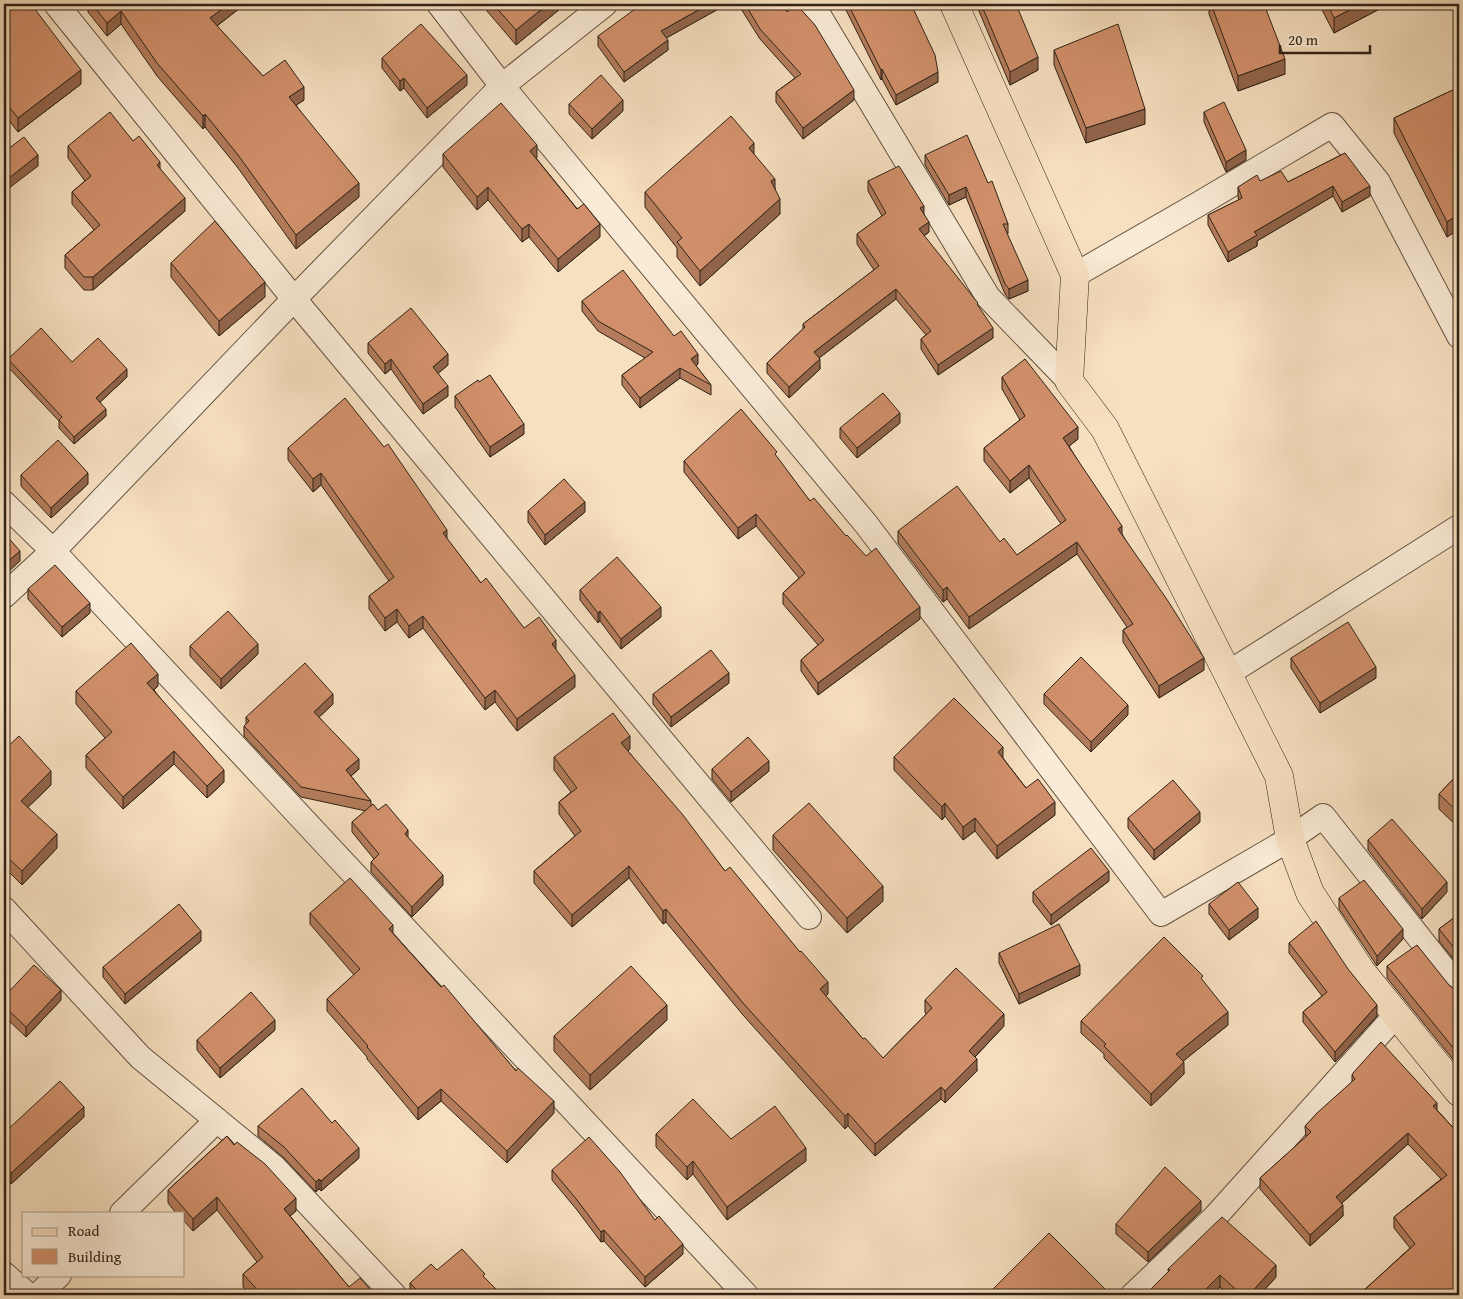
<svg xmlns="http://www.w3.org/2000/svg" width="1463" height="1299" font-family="'Gentium Book Plus',serif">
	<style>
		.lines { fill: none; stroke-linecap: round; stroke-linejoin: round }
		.minor-casing { stroke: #615241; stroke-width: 26 }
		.primary-casing { stroke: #2f2317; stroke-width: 29 }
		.minor { stroke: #faebd6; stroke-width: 24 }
		.primary { stroke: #f7e0c0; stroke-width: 28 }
		.wall { fill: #b47c5c; stroke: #2f2317 }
		.shaded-wall { fill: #92654b; stroke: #2f2317 }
		.building { fill: #d1906b; stroke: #2f2317 }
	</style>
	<rect width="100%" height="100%" fill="#f7e0c0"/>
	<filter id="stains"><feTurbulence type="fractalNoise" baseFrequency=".004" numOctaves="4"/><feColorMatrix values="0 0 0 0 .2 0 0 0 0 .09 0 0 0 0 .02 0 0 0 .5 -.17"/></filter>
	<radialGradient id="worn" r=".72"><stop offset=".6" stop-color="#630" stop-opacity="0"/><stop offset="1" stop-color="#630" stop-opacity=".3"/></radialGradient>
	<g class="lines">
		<g class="minor-casing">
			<path id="minor" d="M 56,4 L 294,299 L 809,917
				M 439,4 L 502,86 L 866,524 L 1161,914 L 1290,839 L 1323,816 L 1459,988
				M 812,4 L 988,297 L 1069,381
				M 1075,275 L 1197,205 L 1332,125 L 1378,182 L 1459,336
				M 4,503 L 53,551 L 746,1295
				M 4,596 L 53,551 L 294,299 L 502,86 L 605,4
				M 1227,674 L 1459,527
				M 4,909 L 140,1057 L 274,1167 L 394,1295
				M 122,1213 L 217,1120
				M 4,1274 L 28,1295
				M 38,1295 L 59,1275
				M 1133,1295 L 1215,1217 L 1396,1015"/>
		</g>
		<g class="primary-casing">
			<path id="primary" d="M 954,4 L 1075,275 L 1069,381 L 1105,429 L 1279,776 L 1290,839 L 1310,893 L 1361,971 L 1459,1092"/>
		</g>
		<use href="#minor" class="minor"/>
		<use href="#primary" class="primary"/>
	</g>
	<path class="wall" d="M 4,4 L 81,84 L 18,132 L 4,114 Z
		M 88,4 L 240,4 L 240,8 L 217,26 L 263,76 L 304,100 L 296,105 L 359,197 L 296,249 L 238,168 L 205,127 L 203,129 L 157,76 L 121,24 L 107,36 L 88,12 Z
		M 372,4 L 382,4 L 376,9 Z
		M 487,4 L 566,4 L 516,45 L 487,11 Z
		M 722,4 L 722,7 L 666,38 L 668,50 L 624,82 L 598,46 L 598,36 Z
		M 738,4 L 782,4 L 787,12 L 854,100 L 803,139 L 776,102 L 776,92 L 795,78 L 760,39 Z
		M 843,4 L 911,4 L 938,82 L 896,105 L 882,79 L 881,80 Z
		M 976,4 L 1016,4 L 1038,70 L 1010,85 Z
		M 1209,4 L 1264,4 L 1285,74 L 1238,91 L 1209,14 Z
		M 1319,4 L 1389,4 L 1334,33 Z
		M 1054,50 L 1145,124 L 1086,143 L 1054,65 Z
		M 382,58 L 467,85 L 427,118 L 404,88 L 400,91 L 382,68 Z
		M 1459,87 L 1459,229 L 1447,237 L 1394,133 L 1394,118 Z
		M 569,104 L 623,111 L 592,139 L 569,114 Z
		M 1204,112 L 1246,160 L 1226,172 L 1204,122 Z
		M 133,141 L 160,169 L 185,211 L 93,290 L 84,290 L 65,268 L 65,255 L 94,230 L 72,204 L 72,192 L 85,181 L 68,158 L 68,146 Z
		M 1345,153 L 1370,196 L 1342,212 L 1333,196 L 1257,241 L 1257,246 L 1228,262 L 1208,225 L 1208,215 L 1239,200 L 1238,197 L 1238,187 L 1260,181 L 1288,182 Z
		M 443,154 L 537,158 L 536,158 L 600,237 L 558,272 L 529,237 L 522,242 L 488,200 L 477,210 L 443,167 Z
		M 754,154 L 775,188 L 780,214 L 700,286 L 677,257 L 677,248 L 645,207 L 645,192 Z
		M 925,155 L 988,183 L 1008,224 L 1008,234 L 1007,234 L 1028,291 L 1009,299 L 1005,294 L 966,197 L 949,205 L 925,165 Z
		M 868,181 L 924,214 L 929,232 L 924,236 L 978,306 L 993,338 L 938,375 L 921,349 L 921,339 L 926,335 L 896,299 L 819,358 L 820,369 L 789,398 L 767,373 L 767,363 L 803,329 L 803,324 L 874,270 L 857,244 L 857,234 L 882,216 L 868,191 Z
		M 171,263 L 265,297 L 219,336 L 171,277 Z
		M 582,301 L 674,336 L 698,364 L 696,366 L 711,385 L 711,395 L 680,378 L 640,408 L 622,385 L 622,375 L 645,358 L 598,331 L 582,311 Z
		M 368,343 L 448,365 L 438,373 L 448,396 L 423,414 L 391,369 L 385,374 L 368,353 Z
		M 8,359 L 72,362 L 127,377 L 100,402 L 106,416 L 74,444 L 59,428 L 59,421 L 8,367 Z
		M 1002,377 L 1078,439 L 1069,446 L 1204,670 L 1159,698 L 1123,642 L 1123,630 L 1127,627 L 1077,554 L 969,629 L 947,599 L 943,602 L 898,543 L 898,531 L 1000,542 L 1017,555 L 1061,524 L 1029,478 L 1010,493 L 984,461 L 984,448 L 1020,420 L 1002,389 Z
		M 479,382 L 524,434 L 490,457 L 455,407 L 455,396 Z
		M 900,423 L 857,458 L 840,438 L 840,428 Z
		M 288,448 L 447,539 L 481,583 L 524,628 L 556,650 L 575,687 L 517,731 L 495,702 L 485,710 L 423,628 L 409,638 L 397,622 L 385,631 L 369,609 L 369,596 L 389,581 L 321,485 L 313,492 L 288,460 Z
		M 777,458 L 810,501 L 846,536 L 920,619 L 818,695 L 801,671 L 801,660 L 818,645 L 783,604 L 783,593 L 799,578 L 756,526 L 738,539 L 684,472 L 684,461 Z
		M 21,475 L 88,484 L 51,518 L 21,486 Z
		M 528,511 L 585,512 L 545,545 L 528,522 Z
		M 28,589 L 90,613 L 62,637 L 28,599 Z
		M 580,590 L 661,617 L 621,649 L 600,621 L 598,623 L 580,600 Z
		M 190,646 L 258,654 L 221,689 L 190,656 Z
		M 1291,658 L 1376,678 L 1320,713 L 1291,668 Z
		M 729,683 L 671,727 L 653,704 L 653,694 Z
		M 158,686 L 154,690 L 224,782 L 207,798 L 174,764 L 123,809 L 86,768 L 86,755 L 105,738 L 76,704 L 76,691 Z
		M 1044,694 L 1128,715 L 1091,752 L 1044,704 Z
		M 333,704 L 319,717 L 359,769 L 351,776 L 371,801 L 371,807 L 378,810 L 408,838 L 443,885 L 412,917 L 371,872 L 371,862 L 374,859 L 352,832 L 352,822 L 366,811 L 301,797 L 244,736 L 244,726 L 246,724 L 246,717 Z
		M 630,749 L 628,751 L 725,871 L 828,994 L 826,996 L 863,1039 L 883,1058 L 926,1014 L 925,1012 L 925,1000 L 1004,1026 L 975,1057 L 977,1071 L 945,1103 L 941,1099 L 875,1156 L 848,1126 L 845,1129 L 743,1015 L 666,922 L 663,924 L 629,878 L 572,927 L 534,883 L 534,871 L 575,836 L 559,814 L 559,802 L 571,792 L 554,770 L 554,757 Z
		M 4,750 L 51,785 L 28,807 L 57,848 L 22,885 L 4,867 Z
		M 894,757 L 1003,758 L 1026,788 L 1055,815 L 997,859 L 975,831 L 963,840 L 945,816 L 942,820 L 894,770 Z
		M 712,769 L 769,771 L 731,802 L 712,779 Z
		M 1459,773 L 1459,828 L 1439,809 L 1439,794 Z
		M 1128,818 L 1200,822 L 1154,860 L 1128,828 Z
		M 773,835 L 883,901 L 847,933 L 773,850 Z
		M 1368,840 L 1447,892 L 1422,919 L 1368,850 Z
		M 1109,881 L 1051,925 L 1033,902 L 1033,892 Z
		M 1339,898 L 1403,939 L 1377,966 L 1339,909 Z
		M 1209,904 L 1258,918 L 1229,940 L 1209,914 Z
		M 310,913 L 393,933 L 554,1113 L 507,1163 L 441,1101 L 418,1120 L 367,1059 L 367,1057 L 327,1011 L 327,999 L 354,975 L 310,924 Z
		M 1459,914 L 1459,966 L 1439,941 L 1439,929 Z
		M 201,941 L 125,1004 L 103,977 L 103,967 Z
		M 1289,943 L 1377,1016 L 1335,1062 L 1303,1022 L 1303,1012 L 1322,996 L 1289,953 Z
		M 999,953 L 1080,975 L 1019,1004 L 999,963 Z
		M 1387,966 L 1449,985 L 1454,989 L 1459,989 L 1459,1067 L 1387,978 Z
		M 1203,981 L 1228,1025 L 1183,1061 L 1184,1074 L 1151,1106 L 1104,1058 L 1104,1054 L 1081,1033 L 1081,1021 Z
		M 4,997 L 61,1000 L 26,1037 L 4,1016 Z
		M 667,1020 L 590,1090 L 554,1051 L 554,1036 Z
		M 275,1030 L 220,1078 L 197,1050 L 197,1040 Z
		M 1352,1075 L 1437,1110 L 1459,1134 L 1459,1295 L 1362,1295 L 1362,1292 L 1410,1248 L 1394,1228 L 1394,1217 L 1441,1179 L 1408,1144 L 1342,1203 L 1343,1216 L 1310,1246 L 1260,1189 L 1260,1178 L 1306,1137 L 1305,1126 L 1352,1082 Z
		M 84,1117 L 11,1184 L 4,1175 L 4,1133 Z
		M 258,1126 L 359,1158 L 321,1191 L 319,1189 L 316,1192 L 284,1158 L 258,1136 Z
		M 656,1134 L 731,1139 L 806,1161 L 727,1220 L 693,1174 L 687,1180 L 656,1147 Z
		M 227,1136 L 296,1211 L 290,1216 L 349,1287 L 375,1295 L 251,1295 L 243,1287 L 243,1274 L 257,1262 L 217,1210 L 193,1231 L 184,1221 L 184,1213 L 176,1213 L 168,1203 L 168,1190 Z
		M 552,1170 L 655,1220 L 683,1254 L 645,1287 L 604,1241 L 601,1242 L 577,1210 L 552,1180 Z
		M 1201,1211 L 1148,1262 L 1116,1234 L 1116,1224 Z
		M 1168,1269 L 1276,1277 L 1260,1295 L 1229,1295 L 1220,1287 L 1168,1271 Z
		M 437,1270 L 485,1278 L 502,1295 L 413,1295 L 410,1292 L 410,1283 Z"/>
	<path class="shaded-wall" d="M 229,4 L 240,4 L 240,8 L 210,31 L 210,18 Z
		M 376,4 L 382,4 L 376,9 Z
		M 548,4 L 566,4 L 516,45 L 516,30 Z
		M 709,4 L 722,4 L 722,7 L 661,41 L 661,31 Z
		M 1361,4 L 1389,4 L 1334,33 L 1334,18 Z
		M 121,11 L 121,24 L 107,36 L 107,23 Z
		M 668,40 L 668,50 L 624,82 L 624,72 Z
		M 1038,57 L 1038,70 L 1010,85 L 1010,72 Z
		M 1285,59 L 1285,74 L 1238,91 L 1238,76 Z
		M 882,69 L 882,79 L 881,80 L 881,70 Z
		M 81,70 L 81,84 L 18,132 L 18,118 Z
		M 938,72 L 938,82 L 896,105 L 896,95 Z
		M 467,75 L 467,85 L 427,118 L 427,108 Z
		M 404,78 L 404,88 L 400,91 L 400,81 Z
		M 304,87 L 304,100 L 289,110 L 289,97 Z
		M 854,90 L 854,100 L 803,139 L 803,128 Z
		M 623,100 L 623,111 L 592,139 L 592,129 Z
		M 1145,109 L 1145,124 L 1086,143 L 1086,128 Z
		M 205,114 L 205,127 L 203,129 L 203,116 Z
		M 754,143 L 754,158 L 749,148 Z
		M 537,145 L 537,158 L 530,164 L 530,151 Z
		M 1246,150 L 1246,160 L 1226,172 L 1226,162 Z
		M 38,155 L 38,166 L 4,192 L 4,182 Z
		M 160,162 L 160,174 L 157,165 Z
		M 775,179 L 775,194 L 771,181 Z
		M 359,183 L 359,197 L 296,249 L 296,235 Z
		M 1333,186 L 1333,196 L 1257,241 L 1257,246 L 1228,262 L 1228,252 L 1254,232 Z
		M 1370,186 L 1370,196 L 1342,212 L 1342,202 Z
		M 488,187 L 488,200 L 477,210 L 477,197 Z
		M 966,187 L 966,197 L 949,205 L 949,195 Z
		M 185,198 L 185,211 L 93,290 L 93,277 Z
		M 780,199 L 780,214 L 700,286 L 700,271 Z
		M 924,206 L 924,216 L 920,208 Z
		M 1459,214 L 1459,229 L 1447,237 L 1447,222 Z
		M 929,222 L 929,232 L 919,239 L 919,229 Z
		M 529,224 L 529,237 L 522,242 L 522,229 Z
		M 600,224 L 600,237 L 558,272 L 558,259 Z
		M 1028,280 L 1028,291 L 1009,299 L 1009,289 Z
		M 265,282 L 265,297 L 219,336 L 219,321 Z
		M 896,289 L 896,299 L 814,362 L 814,352 Z
		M 993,328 L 993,338 L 938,375 L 938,365 Z
		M 448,354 L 448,365 L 433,378 L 433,367 Z
		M 698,354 L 698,364 L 691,370 L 691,359 Z
		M 391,359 L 391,369 L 385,374 L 385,364 Z
		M 820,359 L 820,369 L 789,398 L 789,387 Z
		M 680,368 L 680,378 L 640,408 L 640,398 Z
		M 127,369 L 127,377 L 96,406 L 96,398 Z
		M 448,386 L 448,396 L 423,414 L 423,404 Z
		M 106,409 L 106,416 L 74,444 L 74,437 Z
		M 900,413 L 900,423 L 857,458 L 857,448 Z
		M 524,424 L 524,434 L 490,457 L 490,447 Z
		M 1078,427 L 1078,439 L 1063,451 L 1063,438 Z
		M 1029,465 L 1029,478 L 1010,493 L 1010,481 Z
		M 88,473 L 88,484 L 51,518 L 51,508 Z
		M 321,473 L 321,485 L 313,492 L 313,479 Z
		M 585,502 L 585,512 L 545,545 L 545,535 Z
		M 756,514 L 756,526 L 738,539 L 738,528 Z
		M 1122,526 L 1122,538 L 1118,529 Z
		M 447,530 L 447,542 L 443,533 Z
		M 1077,542 L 1077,554 L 969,629 L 969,617 Z
		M 20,551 L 20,561 L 4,576 L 4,565 Z
		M 947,587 L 947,599 L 943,602 L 943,590 Z
		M 90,603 L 90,613 L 62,637 L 62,627 Z
		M 661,607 L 661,617 L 621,649 L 621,639 Z
		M 920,607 L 920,619 L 818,695 L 818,683 Z
		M 397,609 L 397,622 L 385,631 L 385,618 Z
		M 600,611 L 600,621 L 598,623 L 598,613 Z
		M 423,616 L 423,628 L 409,638 L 409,626 Z
		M 556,640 L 556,653 L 552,644 Z
		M 258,644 L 258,654 L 221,689 L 221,679 Z
		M 1204,658 L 1204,670 L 1159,698 L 1159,686 Z
		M 1376,667 L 1376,678 L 1320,713 L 1320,703 Z
		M 729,673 L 729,683 L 671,727 L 671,717 Z
		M 158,674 L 158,686 L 147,696 L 147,683 Z
		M 575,675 L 575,687 L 517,731 L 517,719 Z
		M 495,690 L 495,702 L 485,710 L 485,698 Z
		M 333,694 L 333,704 L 314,722 L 314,712 Z
		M 1128,705 L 1128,715 L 1091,752 L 1091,742 Z
		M 630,736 L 630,749 L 621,755 L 621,743 Z
		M 1003,747 L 1003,760 L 998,752 Z
		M 174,751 L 174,764 L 123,809 L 123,797 Z
		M 359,759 L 359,769 L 346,780 L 346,770 Z
		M 769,761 L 769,771 L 731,802 L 731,792 Z
		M 224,770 L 224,782 L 207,798 L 207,786 Z
		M 51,771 L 51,785 L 21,814 L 21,801 Z
		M 1055,802 L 1055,815 L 997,859 L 997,846 Z
		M 945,803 L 945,816 L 942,820 L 942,807 Z
		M 1200,812 L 1200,822 L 1154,860 L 1154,850 Z
		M 975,818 L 975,831 L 963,840 L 963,827 Z
		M 408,830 L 408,840 L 405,834 Z
		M 57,834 L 57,848 L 22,885 L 22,871 Z
		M 629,866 L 629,878 L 572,927 L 572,915 Z
		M 1109,871 L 1109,881 L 1051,925 L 1051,915 Z
		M 443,875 L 443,885 L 412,917 L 412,907 Z
		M 1447,882 L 1447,892 L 1422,919 L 1422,909 Z
		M 883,886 L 883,901 L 847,933 L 847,918 Z
		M 1258,908 L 1258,918 L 1229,940 L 1229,930 Z
		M 666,909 L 666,922 L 663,924 L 663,911 Z
		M 393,925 L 393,936 L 389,929 Z
		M 1403,929 L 1403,939 L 1377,966 L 1377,956 Z
		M 201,931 L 201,941 L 125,1004 L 125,994 Z
		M 1080,965 L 1080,975 L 1019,1004 L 1019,994 Z
		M 828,982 L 828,994 L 820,1001 L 820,989 Z
		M 61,990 L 61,1000 L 26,1037 L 26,1027 Z
		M 667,1005 L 667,1020 L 590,1090 L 590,1075 Z
		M 1377,1005 L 1377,1016 L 1335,1062 L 1335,1052 Z
		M 1228,1012 L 1228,1025 L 1176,1067 L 1176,1054 Z
		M 1004,1014 L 1004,1026 L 969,1063 L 969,1051 Z
		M 275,1020 L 275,1030 L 220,1078 L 220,1068 Z
		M 977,1059 L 977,1071 L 945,1103 L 945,1091 Z
		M 1184,1062 L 1184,1074 L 1151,1106 L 1151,1094 Z
		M 941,1087 L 941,1099 L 875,1156 L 875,1144 Z
		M 441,1089 L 441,1101 L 418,1120 L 418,1108 Z
		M 554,1101 L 554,1113 L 507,1163 L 507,1151 Z
		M 1437,1103 L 1437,1114 L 1433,1106 Z
		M 84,1107 L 84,1117 L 11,1184 L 11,1173 Z
		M 848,1113 L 848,1126 L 845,1129 L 845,1116 Z
		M 1408,1133 L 1408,1144 L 1336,1208 L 1336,1197 Z
		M 359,1148 L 359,1158 L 321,1191 L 321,1181 Z
		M 806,1148 L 806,1161 L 727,1220 L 727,1207 Z
		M 693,1161 L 693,1174 L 687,1180 L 687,1167 Z
		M 319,1179 L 319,1189 L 316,1192 L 316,1182 Z
		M 217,1197 L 217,1210 L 193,1231 L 193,1219 Z
		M 296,1198 L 296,1211 L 284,1221 L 284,1209 Z
		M 1201,1201 L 1201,1211 L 1148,1262 L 1148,1252 Z
		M 1343,1205 L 1343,1216 L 1310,1246 L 1310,1235 Z
		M 604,1230 L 604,1241 L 601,1242 L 601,1232 Z
		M 683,1244 L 683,1254 L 645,1287 L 645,1277 Z
		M 1276,1265 L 1276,1277 L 1260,1295 L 1249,1295 Z
		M 1220,1275 L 1220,1287 L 1212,1295 L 1200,1295 Z"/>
	<path class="building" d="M 4,4 L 31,4 L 81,70 L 18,118 L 4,100 Z
		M 92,4 L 229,4 L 210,18 L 263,76 L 285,60 L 304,87 L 289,97 L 359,183 L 296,235 L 238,155 L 205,114 L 203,116 L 157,63 L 121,11 L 107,23 Z
		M 493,4 L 548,4 L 516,30 Z
		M 642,4 L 709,4 L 661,31 L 668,40 L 624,72 L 598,36 Z
		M 745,4 L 782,4 L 787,12 L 796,4 L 815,25 L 854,90 L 803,128 L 776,92 L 801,74 L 760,29 Z
		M 848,4 L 911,4 L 935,55 L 938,72 L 896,95 L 882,69 L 881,70 Z
		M 981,4 L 1016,4 L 1038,57 L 1010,72 Z
		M 1211,4 L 1264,4 L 1285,59 L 1238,76 Z
		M 1327,4 L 1361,4 L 1334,18 Z
		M 421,24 L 467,75 L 427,108 L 404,78 L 400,81 L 382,58 Z
		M 1118,24 L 1145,109 L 1086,128 L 1054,50 Z
		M 601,75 L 623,100 L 592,129 L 569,104 Z
		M 1459,87 L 1459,214 L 1447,222 L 1394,118 Z
		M 1224,102 L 1246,150 L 1226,162 L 1204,112 Z
		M 501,103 L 537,145 L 530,151 L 577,209 L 584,204 L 600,224 L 558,259 L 529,224 L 522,229 L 488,187 L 477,197 L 443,154 Z
		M 110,112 L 133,141 L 139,136 L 160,162 L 157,165 L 185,198 L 93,277 L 84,277 L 65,255 L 100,225 L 72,192 L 91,176 L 68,146 Z
		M 731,116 L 754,143 L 749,148 L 775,179 L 771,181 L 780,199 L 700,271 L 677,242 L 682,238 L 645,192 Z
		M 967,135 L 988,183 L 992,181 L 1008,224 L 1003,224 L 1028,280 L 1009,289 L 1005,284 L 966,187 L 949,195 L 925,155 Z
		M 24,137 L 38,155 L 4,182 L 4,152 Z
		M 1345,153 L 1370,186 L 1342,202 L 1333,186 L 1254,232 L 1257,235 L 1228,252 L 1208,215 L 1242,198 L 1238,187 L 1257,175 L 1260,181 L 1281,171 L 1288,182 Z
		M 899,166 L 924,206 L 920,208 L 929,222 L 919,229 L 978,303 L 977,304 L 993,328 L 938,365 L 921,339 L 931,331 L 896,289 L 814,352 L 820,359 L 789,387 L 767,363 L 805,327 L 803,324 L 879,266 L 857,234 L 886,213 L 868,181 Z
		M 215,221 L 265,282 L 219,321 L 171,263 Z
		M 623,270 L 674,336 L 681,331 L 698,354 L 691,359 L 711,385 L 680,368 L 640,398 L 622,375 L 653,352 L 598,321 L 582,301 Z
		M 411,308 L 448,354 L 433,367 L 448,386 L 423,404 L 391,359 L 385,364 L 368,343 Z
		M 41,328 L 72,362 L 98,338 L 127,369 L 96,398 L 106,409 L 74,437 L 59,420 L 62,417 L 8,359 Z
		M 1025,359 L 1078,427 L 1063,438 L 1122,526 L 1118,529 L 1168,601 L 1204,658 L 1159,686 L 1123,630 L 1133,624 L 1077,542 L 969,617 L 947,587 L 943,590 L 898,531 L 957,486 L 1000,542 L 1004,538 L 1017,555 L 1066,520 L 1029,465 L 1010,481 L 984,448 L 1025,416 L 1002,377 Z
		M 490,375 L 524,424 L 490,447 L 455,396 L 478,380 L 479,382 Z
		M 883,393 L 900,413 L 857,448 L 840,428 Z
		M 345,398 L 384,447 L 388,444 L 447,530 L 443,533 L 481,583 L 486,578 L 524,628 L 539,617 L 556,640 L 552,644 L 575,675 L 517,719 L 495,690 L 485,698 L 423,616 L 409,626 L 397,609 L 385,618 L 369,596 L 394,577 L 321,473 L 313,479 L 288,448 Z
		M 741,409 L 777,452 L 775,454 L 810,501 L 814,498 L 846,536 L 847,535 L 866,556 L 876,548 L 920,607 L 818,683 L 801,660 L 824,640 L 783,593 L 805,573 L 756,514 L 738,528 L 684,461 Z
		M 58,440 L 88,473 L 51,508 L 21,475 Z
		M 564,479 L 585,502 L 545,535 L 528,511 Z
		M 4,533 L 20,551 L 4,565 Z
		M 617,557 L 661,607 L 621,639 L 600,611 L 598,613 L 580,590 Z
		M 55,565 L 90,603 L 62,627 L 28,589 Z
		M 228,611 L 258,644 L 221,679 L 190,646 Z
		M 1348,622 L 1376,667 L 1320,703 L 1291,658 Z
		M 131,643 L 158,674 L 147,683 L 224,770 L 207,786 L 174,751 L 123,797 L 86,755 L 112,732 L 76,691 Z
		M 711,650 L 729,673 L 671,717 L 653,694 Z
		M 1081,657 L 1128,705 L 1091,742 L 1044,694 Z
		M 305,663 L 333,694 L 314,712 L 359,759 L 346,770 L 371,801 L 301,787 L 244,726 L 249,721 L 246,717 Z
		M 954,698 L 1003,747 L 998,752 L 1026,788 L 1038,779 L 1055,802 L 997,846 L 975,818 L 963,827 L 945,803 L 942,807 L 894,757 Z
		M 613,713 L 630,736 L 621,743 L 683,815 L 725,871 L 730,867 L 800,952 L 801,951 L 828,982 L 820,989 L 863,1039 L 865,1038 L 883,1058 L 932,1008 L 925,1000 L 956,968 L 1004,1014 L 969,1051 L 977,1059 L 945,1091 L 941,1087 L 875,1144 L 848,1113 L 845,1116 L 743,1003 L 666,909 L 663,911 L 629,866 L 572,915 L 534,871 L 581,831 L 559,802 L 577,788 L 554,757 Z
		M 19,736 L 51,771 L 21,801 L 57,834 L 22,871 L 4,854 L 4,750 Z
		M 748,737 L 769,761 L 731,792 L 712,769 Z
		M 1459,773 L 1459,813 L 1439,794 Z
		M 1173,780 L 1200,812 L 1154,850 L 1128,818 Z
		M 809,803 L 883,886 L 847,918 L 773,835 Z
		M 373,804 L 378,810 L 386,804 L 408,830 L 405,834 L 443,875 L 412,907 L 371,862 L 379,854 L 352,822 Z
		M 1392,819 L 1447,882 L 1422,909 L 1368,840 Z
		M 1091,848 L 1109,871 L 1051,915 L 1033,892 Z
		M 350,878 L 393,925 L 389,929 L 441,987 L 444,985 L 516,1071 L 518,1068 L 554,1101 L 507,1151 L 441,1089 L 418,1108 L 367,1047 L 368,1046 L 327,999 L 360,969 L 310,913 Z
		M 1364,880 L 1403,929 L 1377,956 L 1339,898 Z
		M 1238,882 L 1258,908 L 1229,930 L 1209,904 Z
		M 179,904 L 201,931 L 125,994 L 103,967 Z
		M 1459,914 L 1459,954 L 1439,929 Z
		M 1316,921 L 1348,969 L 1377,1005 L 1335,1052 L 1303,1012 L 1327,992 L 1289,943 Z
		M 1059,924 L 1080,965 L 1019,994 L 999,953 Z
		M 1164,937 L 1203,976 L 1201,978 L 1228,1012 L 1176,1054 L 1184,1062 L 1151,1094 L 1104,1046 L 1106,1044 L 1081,1021 Z
		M 1417,945 L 1449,985 L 1454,989 L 1459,989 L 1459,1055 L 1387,966 Z
		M 34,965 L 61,990 L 26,1027 L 4,1006 L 4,997 Z
		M 631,966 L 667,1005 L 590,1075 L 554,1036 Z
		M 251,992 L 275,1020 L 220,1068 L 197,1040 Z
		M 1381,1042 L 1437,1103 L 1433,1106 L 1459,1134 L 1459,1295 L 1365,1295 L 1362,1292 L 1415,1244 L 1394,1217 L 1447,1175 L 1408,1133 L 1336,1197 L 1343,1205 L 1310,1235 L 1260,1178 L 1311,1132 L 1305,1126 L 1317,1113 L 1355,1079 L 1352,1075 L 1353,1073 Z
		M 60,1081 L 84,1107 L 11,1173 L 4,1165 L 4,1133 Z
		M 302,1088 L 332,1123 L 335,1120 L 359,1148 L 321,1181 L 319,1179 L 316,1182 L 284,1147 L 258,1126 Z
		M 693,1099 L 731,1139 L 775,1106 L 806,1148 L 727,1207 L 693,1161 L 687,1167 L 656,1134 Z
		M 227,1136 L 234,1145 L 237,1142 L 265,1164 L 296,1198 L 284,1209 L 349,1287 L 360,1278 L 375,1295 L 278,1295 L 276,1293 L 274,1295 L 262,1295 L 243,1274 L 263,1257 L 217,1197 L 193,1219 L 168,1190 Z
		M 589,1137 L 620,1172 L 655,1220 L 659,1216 L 683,1244 L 645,1277 L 604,1230 L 601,1232 L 577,1200 L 552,1170 Z
		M 1165,1167 L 1201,1201 L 1148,1252 L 1116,1224 Z
		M 1222,1217 L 1276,1265 L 1249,1295 L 1242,1295 L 1220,1275 L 1200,1295 L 1145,1295 L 1170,1270 L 1168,1269 Z
		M 1049,1233 L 1111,1295 L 987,1295 Z
		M 462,1249 L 485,1274 L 483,1276 L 502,1295 L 421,1295 L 410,1283 L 431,1264 L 437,1270 Z"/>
	<rect width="1463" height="1299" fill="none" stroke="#f7e0c0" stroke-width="20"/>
	<rect x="5" y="5" width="1453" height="1289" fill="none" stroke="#2f2317" stroke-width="2.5"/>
	<rect x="10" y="10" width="1443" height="1279" fill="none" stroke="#2f2317"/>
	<rect x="22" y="1212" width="162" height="65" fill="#faebd6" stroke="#a99b8a"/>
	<rect x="32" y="1228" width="25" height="8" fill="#f7e0c0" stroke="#a99b8a"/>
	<text x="68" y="1236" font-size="15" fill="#2f2317">Road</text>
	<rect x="32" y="1249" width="25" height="15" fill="#d1906b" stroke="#a99b8a"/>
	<text x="68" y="1262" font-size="15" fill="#2f2317">Building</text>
	<path d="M1280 45v8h90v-8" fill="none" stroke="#2f2317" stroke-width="2.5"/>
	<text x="1288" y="45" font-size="15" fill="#2f2317" stroke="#faebd6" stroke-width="4" paint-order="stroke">20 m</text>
	<rect width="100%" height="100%" filter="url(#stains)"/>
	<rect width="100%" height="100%" fill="url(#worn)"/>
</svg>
